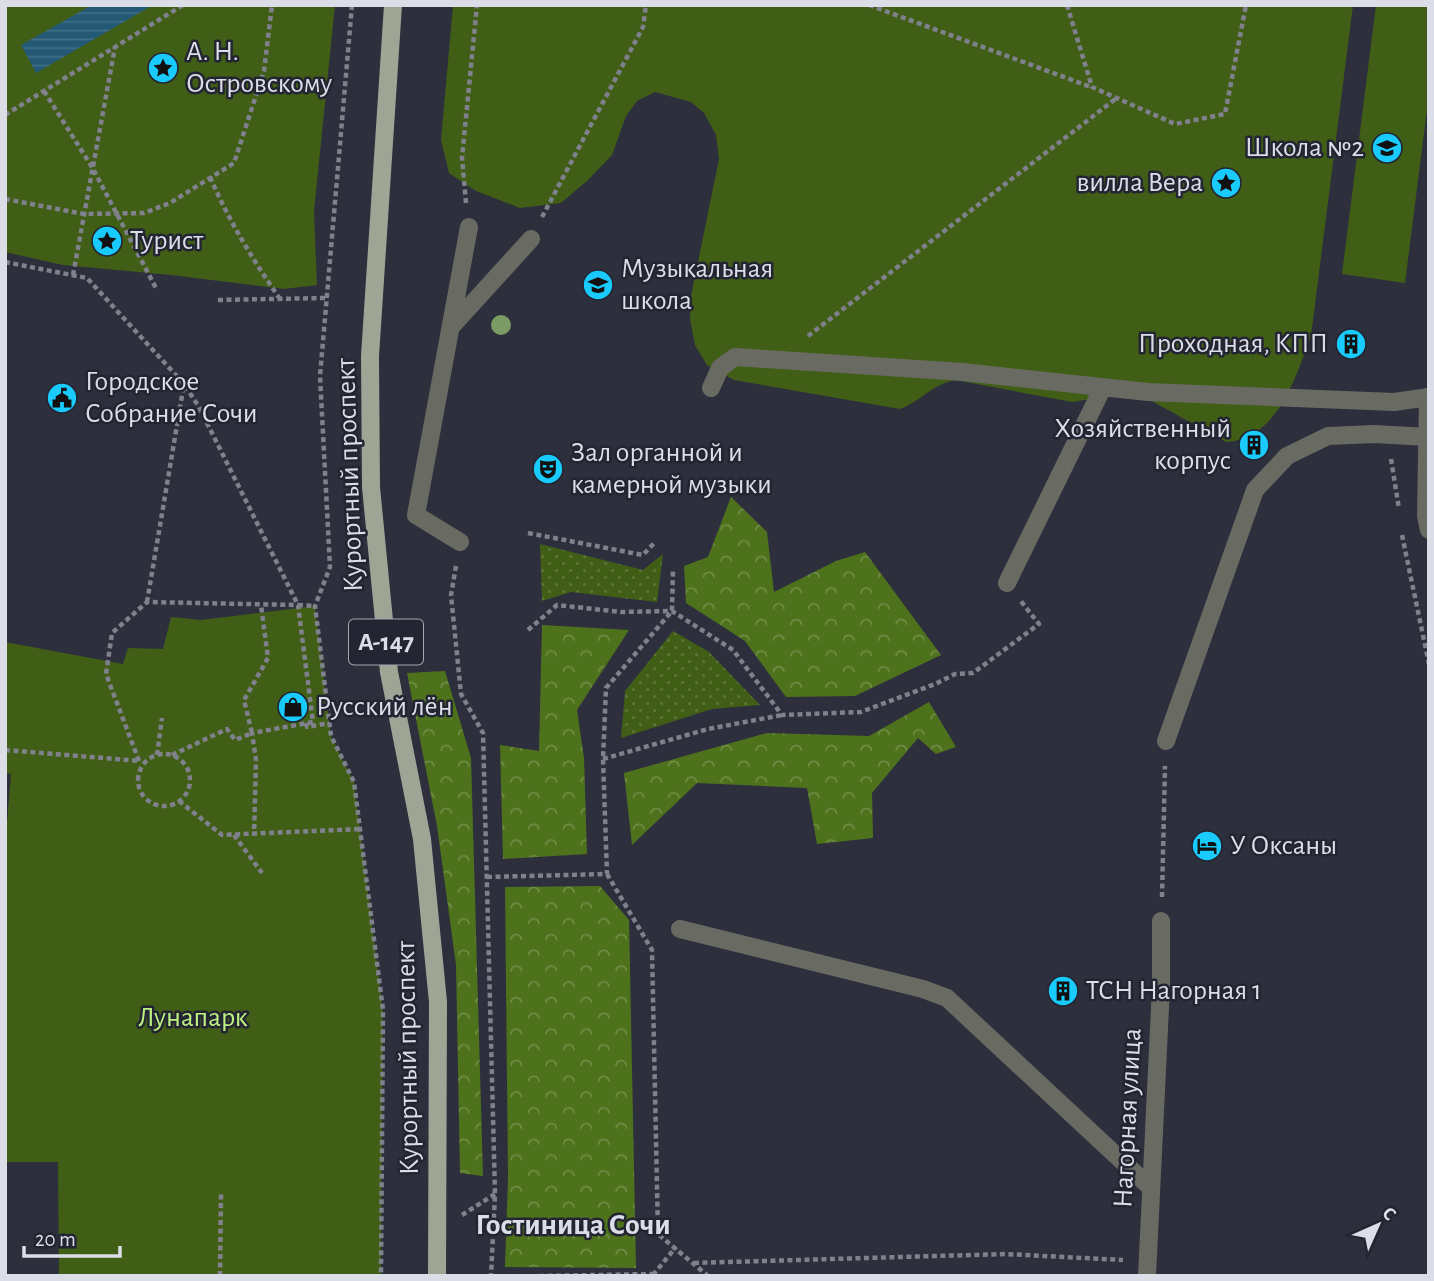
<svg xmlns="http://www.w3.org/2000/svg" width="1434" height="1281" font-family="'Alegreya Sans',sans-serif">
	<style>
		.grass { fill: url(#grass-dots) }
		.forest { fill: url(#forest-crowns) }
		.park { fill: #405e16 }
		.water { fill: url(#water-rules) }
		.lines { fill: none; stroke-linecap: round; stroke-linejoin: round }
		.path { stroke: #7f818d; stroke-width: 4.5; stroke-dasharray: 5 3.5; stroke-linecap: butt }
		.lane { stroke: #696b63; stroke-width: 18 }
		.street { stroke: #696b63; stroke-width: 18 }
		.primary { stroke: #a0a495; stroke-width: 18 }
		.tree { fill: #7c9a63 }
		.labels { text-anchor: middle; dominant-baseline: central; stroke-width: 5; stroke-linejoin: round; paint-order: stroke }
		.shield { fill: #232533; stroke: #a4a6b1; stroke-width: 2 }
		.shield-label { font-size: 26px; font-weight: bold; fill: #dcdee7 }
		.poi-label { font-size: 28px; fill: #dcdee7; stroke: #232533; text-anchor: start }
		.street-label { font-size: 28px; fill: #dcdee7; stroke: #232533 }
		.park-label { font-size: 28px; fill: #bcf182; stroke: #232533 }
		.neighbourhood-label { font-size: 30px; font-weight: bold; fill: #dcdee7; stroke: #232533 }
	</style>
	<defs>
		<pattern id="grass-dots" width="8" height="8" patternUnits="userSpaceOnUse" patternTransform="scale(1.75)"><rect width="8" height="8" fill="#405e16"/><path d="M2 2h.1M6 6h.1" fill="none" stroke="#5b7538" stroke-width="1.8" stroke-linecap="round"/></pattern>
		<pattern id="forest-crowns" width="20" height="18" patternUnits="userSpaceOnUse" patternTransform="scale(1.75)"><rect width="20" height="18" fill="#4e721b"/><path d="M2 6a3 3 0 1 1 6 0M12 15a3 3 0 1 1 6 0" fill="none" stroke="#6f8c47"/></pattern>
		<pattern id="water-rules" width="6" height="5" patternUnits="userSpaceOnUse" patternTransform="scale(1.75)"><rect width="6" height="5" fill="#235975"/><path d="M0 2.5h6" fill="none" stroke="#427089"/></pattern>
	</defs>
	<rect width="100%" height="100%" fill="#2d2f3d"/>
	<path class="grass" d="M 540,544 L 643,570 L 663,554 L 657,602 L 571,592 L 542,601 Z
		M 673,631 L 709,652 L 760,705 L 712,709 L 621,738 L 625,691 Z"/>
	<path class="forest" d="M 731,497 L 767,532 L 774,592 L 836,561 L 865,552 L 941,655 L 855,696 L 786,697 L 745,641 L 686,603 L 684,566 L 708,557 Z
		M 542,625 L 629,630 L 577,710 L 584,758 L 587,854 L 503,859 L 500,745 L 539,751 Z
		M 445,671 L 471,758 L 483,1176 L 460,1173 L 456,965 L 437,826 L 407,673 Z
		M 929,702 L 956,747 L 936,754 L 918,738 L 872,793 L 873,838 L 817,844 L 807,788 L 697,783 L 632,845 L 624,773 L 767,733 L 869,736 Z
		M 600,886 L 629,920 L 636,1268 L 505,1267 L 508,1176 L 505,887 Z"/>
	<path class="park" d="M 5,5 L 335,5 L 314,211 L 317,285 L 284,289 L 171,275 L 63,265 L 5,252 Z
		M 453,5 L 1353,5 L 1311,336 C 1296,376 1278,439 1226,442 L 1148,399 L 1121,394 L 1072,402 L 955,380 C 929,386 923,400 900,409 L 734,380 L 707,365 L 695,345 L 690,319 L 691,296 L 719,159 L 716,135 L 704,113 L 691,102 L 655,92 L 637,101 L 626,116 L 612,155 L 587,181 L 561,203 L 520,208 L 476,191 L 449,173 L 441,140 Z
		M 1376,5 L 1429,5 L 1429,94 L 1405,283 L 1342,274 Z
		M 315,606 L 331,736 L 354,782 L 383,1010 L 381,1276 L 59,1276 L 58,1162 L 5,1162 L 5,848 L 11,774 L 5,773 L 5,642 L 123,664 L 128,648 L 163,649 L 171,617 L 201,620 Z"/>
	<path class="water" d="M 92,5 L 153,5 L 36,73 L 21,45 Z"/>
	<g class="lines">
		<path class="path" d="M 352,5 L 320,376 L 330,567 L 315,606 L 331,736 L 354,782 L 383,1010 L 381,1276
			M 869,5 L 1091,87
			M 1067,5 L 1092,87 L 1175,124 L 1225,114 L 1246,5
			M 44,91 L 92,167 L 157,290
			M 5,115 L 183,5
			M 210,177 C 229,221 253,260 280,299
			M 5,199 L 84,214 L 144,213 L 170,203 L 234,163 L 264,71 L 272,5
			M 466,203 L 462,158 L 477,5
			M 542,217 L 643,27 L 646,5
			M 5,262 L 87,278 L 184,384 L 199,407 L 298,605 L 315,606
			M 73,275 L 115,47
			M 218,300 L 326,298
			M 808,336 L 1118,97
			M 1391,459 L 1399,509
			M 528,533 L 643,555 L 655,542
			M 1402,535 L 1429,664
			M 456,566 L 451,595 L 461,694 L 483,733 L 495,1194 L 491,1276
			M 147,602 L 184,384
			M 528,630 L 557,605 L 621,612 L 672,611 L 733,650 L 782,715 L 861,712 L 935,684 L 955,674 L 973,673 L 1039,624 L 1020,600
			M 306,723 L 307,727 L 329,723
			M 5,750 L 140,761
			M138 780a26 26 0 1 1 52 0a26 26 0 1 1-52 0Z
			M 157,755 L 162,718
			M 172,755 L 227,729 L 235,740 L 252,733 L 244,700 L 268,658 L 261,605
			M 603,759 L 708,729 L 782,715
			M 139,761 L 106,674 L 112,633 L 147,602 L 298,605 L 313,722 L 252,733 L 256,760 L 254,835
			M 179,801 L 222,835 L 360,829
			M 234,835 L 262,873
			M 607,874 L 652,950 L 658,1234 L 708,1276
			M 487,877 L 607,874 L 603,759 L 606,688 L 672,611 L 673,569
			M 1162,897 L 1165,766
			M 462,1215 L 495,1194
			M 694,1263 L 1005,1254 L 1123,1260
			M 653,1275 L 676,1247
			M 220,1276 L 221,1194
			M 539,1276 L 654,1274"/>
		<path class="lane" d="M 711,388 L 720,368 L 735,357 L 963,372 L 1148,392 L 1394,402 L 1429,397
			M 1007,583 L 1103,387
			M 1166,741 L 1255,490 L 1287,456 L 1328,436 L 1374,434 L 1428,437
			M 680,929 L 923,989 L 947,998 L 1150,1187"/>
		<path class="street" d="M 451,327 L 531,239
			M 1428,397 L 1426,516 L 1429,530
			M 460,542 L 416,515 L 469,227
			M 1147,1276 L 1161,987 L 1161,921"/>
		<path class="primary" d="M 393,5 L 370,356 L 371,487 L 389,672 L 422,839 L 438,1002 L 437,1276"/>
	</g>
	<circle class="tree" cx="501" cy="325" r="10"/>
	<defs>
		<g id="sight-disc" transform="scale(1.575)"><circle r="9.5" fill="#19cafc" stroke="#232533"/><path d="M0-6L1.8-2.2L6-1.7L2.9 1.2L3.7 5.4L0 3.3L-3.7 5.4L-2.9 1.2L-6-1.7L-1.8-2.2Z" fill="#111"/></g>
		<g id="school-disc" transform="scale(1.575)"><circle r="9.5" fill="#19cafc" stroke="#232533"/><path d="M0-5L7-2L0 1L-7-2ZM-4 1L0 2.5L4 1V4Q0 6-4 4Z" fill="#111"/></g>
		<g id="building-disc" transform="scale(1.575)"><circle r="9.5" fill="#19cafc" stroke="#232533"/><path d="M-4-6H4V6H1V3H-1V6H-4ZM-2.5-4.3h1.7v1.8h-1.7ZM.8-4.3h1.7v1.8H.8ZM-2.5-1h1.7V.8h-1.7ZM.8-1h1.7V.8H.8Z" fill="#111"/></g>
		<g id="civic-disc" transform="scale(1.575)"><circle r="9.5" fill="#19cafc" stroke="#232533"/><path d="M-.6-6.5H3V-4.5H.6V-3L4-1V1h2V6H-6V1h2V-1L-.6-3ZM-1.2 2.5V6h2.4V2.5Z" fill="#111"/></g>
		<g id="theatre-disc" transform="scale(1.575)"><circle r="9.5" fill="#19cafc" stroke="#232533"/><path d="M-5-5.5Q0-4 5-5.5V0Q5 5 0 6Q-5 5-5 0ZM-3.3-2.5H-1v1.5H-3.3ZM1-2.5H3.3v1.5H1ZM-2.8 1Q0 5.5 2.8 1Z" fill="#111"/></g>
		<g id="shop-disc" transform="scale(1.575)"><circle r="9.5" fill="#19cafc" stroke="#232533"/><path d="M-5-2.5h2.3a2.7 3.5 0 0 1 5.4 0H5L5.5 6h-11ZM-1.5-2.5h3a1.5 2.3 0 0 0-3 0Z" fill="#111"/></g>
		<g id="hotel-disc" transform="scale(1.575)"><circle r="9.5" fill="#19cafc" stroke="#232533"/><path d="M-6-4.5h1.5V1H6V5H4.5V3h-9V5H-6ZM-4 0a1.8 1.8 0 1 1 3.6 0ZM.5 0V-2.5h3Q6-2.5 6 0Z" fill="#111"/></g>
	</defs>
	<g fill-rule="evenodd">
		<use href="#sight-disc" x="163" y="68"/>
		<use href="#school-disc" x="1387" y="148"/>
		<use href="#sight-disc" x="1226" y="183"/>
		<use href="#sight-disc" x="107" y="241"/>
		<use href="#school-disc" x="598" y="285"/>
		<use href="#building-disc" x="1351" y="344"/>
		<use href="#civic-disc" x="62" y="398"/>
		<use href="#building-disc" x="1254" y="445"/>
		<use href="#theatre-disc" x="548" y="469"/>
		<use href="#shop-disc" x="293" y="707"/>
		<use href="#hotel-disc" x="1207" y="846"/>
		<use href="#building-disc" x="1063" y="991"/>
	</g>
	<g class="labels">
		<rect class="shield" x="349" y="619.5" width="74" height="45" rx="5"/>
		<g class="shield-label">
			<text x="386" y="642">А-147</text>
		</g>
		<g class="poi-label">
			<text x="186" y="52">А. Н.<tspan x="186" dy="32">Островскому</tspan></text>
			<text x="1364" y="148" text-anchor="end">Школа №2</text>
			<text x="1203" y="183" text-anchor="end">вилла Вера</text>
			<text x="130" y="241">Турист</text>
			<text x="621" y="269">Музыкальная<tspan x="621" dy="32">школа</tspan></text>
			<text x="1328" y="344" text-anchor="end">Проходная, КПП</text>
			<text x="85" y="382">Городское<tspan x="85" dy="32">Собрание Сочи</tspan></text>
			<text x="1231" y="429" text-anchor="end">Хозяйственный<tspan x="1231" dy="32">корпус</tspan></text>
			<text x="571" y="453">Зал органной и<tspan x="571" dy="32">камерной музыки</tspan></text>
			<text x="316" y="707">Русский лён</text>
			<text x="1230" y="846">У Оксаны</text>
			<text x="1086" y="991">ТСН Нагорная 1</text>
		</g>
		<g class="street-label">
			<text transform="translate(350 475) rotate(-92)">Курортный проспект</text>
			<text transform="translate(408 1058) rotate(-91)">Курортный проспект</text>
			<text transform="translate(1128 1118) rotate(-87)">Нагорная улица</text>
		</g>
		<g class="park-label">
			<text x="193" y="1018">Лунапарк</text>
		</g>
		<g class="neighbourhood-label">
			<text x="573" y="1225">Гостиница Сочи</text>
		</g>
	</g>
	<rect width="1434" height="1281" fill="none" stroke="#dcdee7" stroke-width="14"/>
	<g transform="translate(1378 1225) rotate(45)" stroke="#232533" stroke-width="5" paint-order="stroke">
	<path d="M0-5L12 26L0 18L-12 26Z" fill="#dcdee7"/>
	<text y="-10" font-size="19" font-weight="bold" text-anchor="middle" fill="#dcdee7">С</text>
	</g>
	<path d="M24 1246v10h96v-10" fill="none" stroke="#dcdee7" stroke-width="3.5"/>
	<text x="35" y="1246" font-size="21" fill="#dcdee7" stroke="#232533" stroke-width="5" paint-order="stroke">20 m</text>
</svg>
